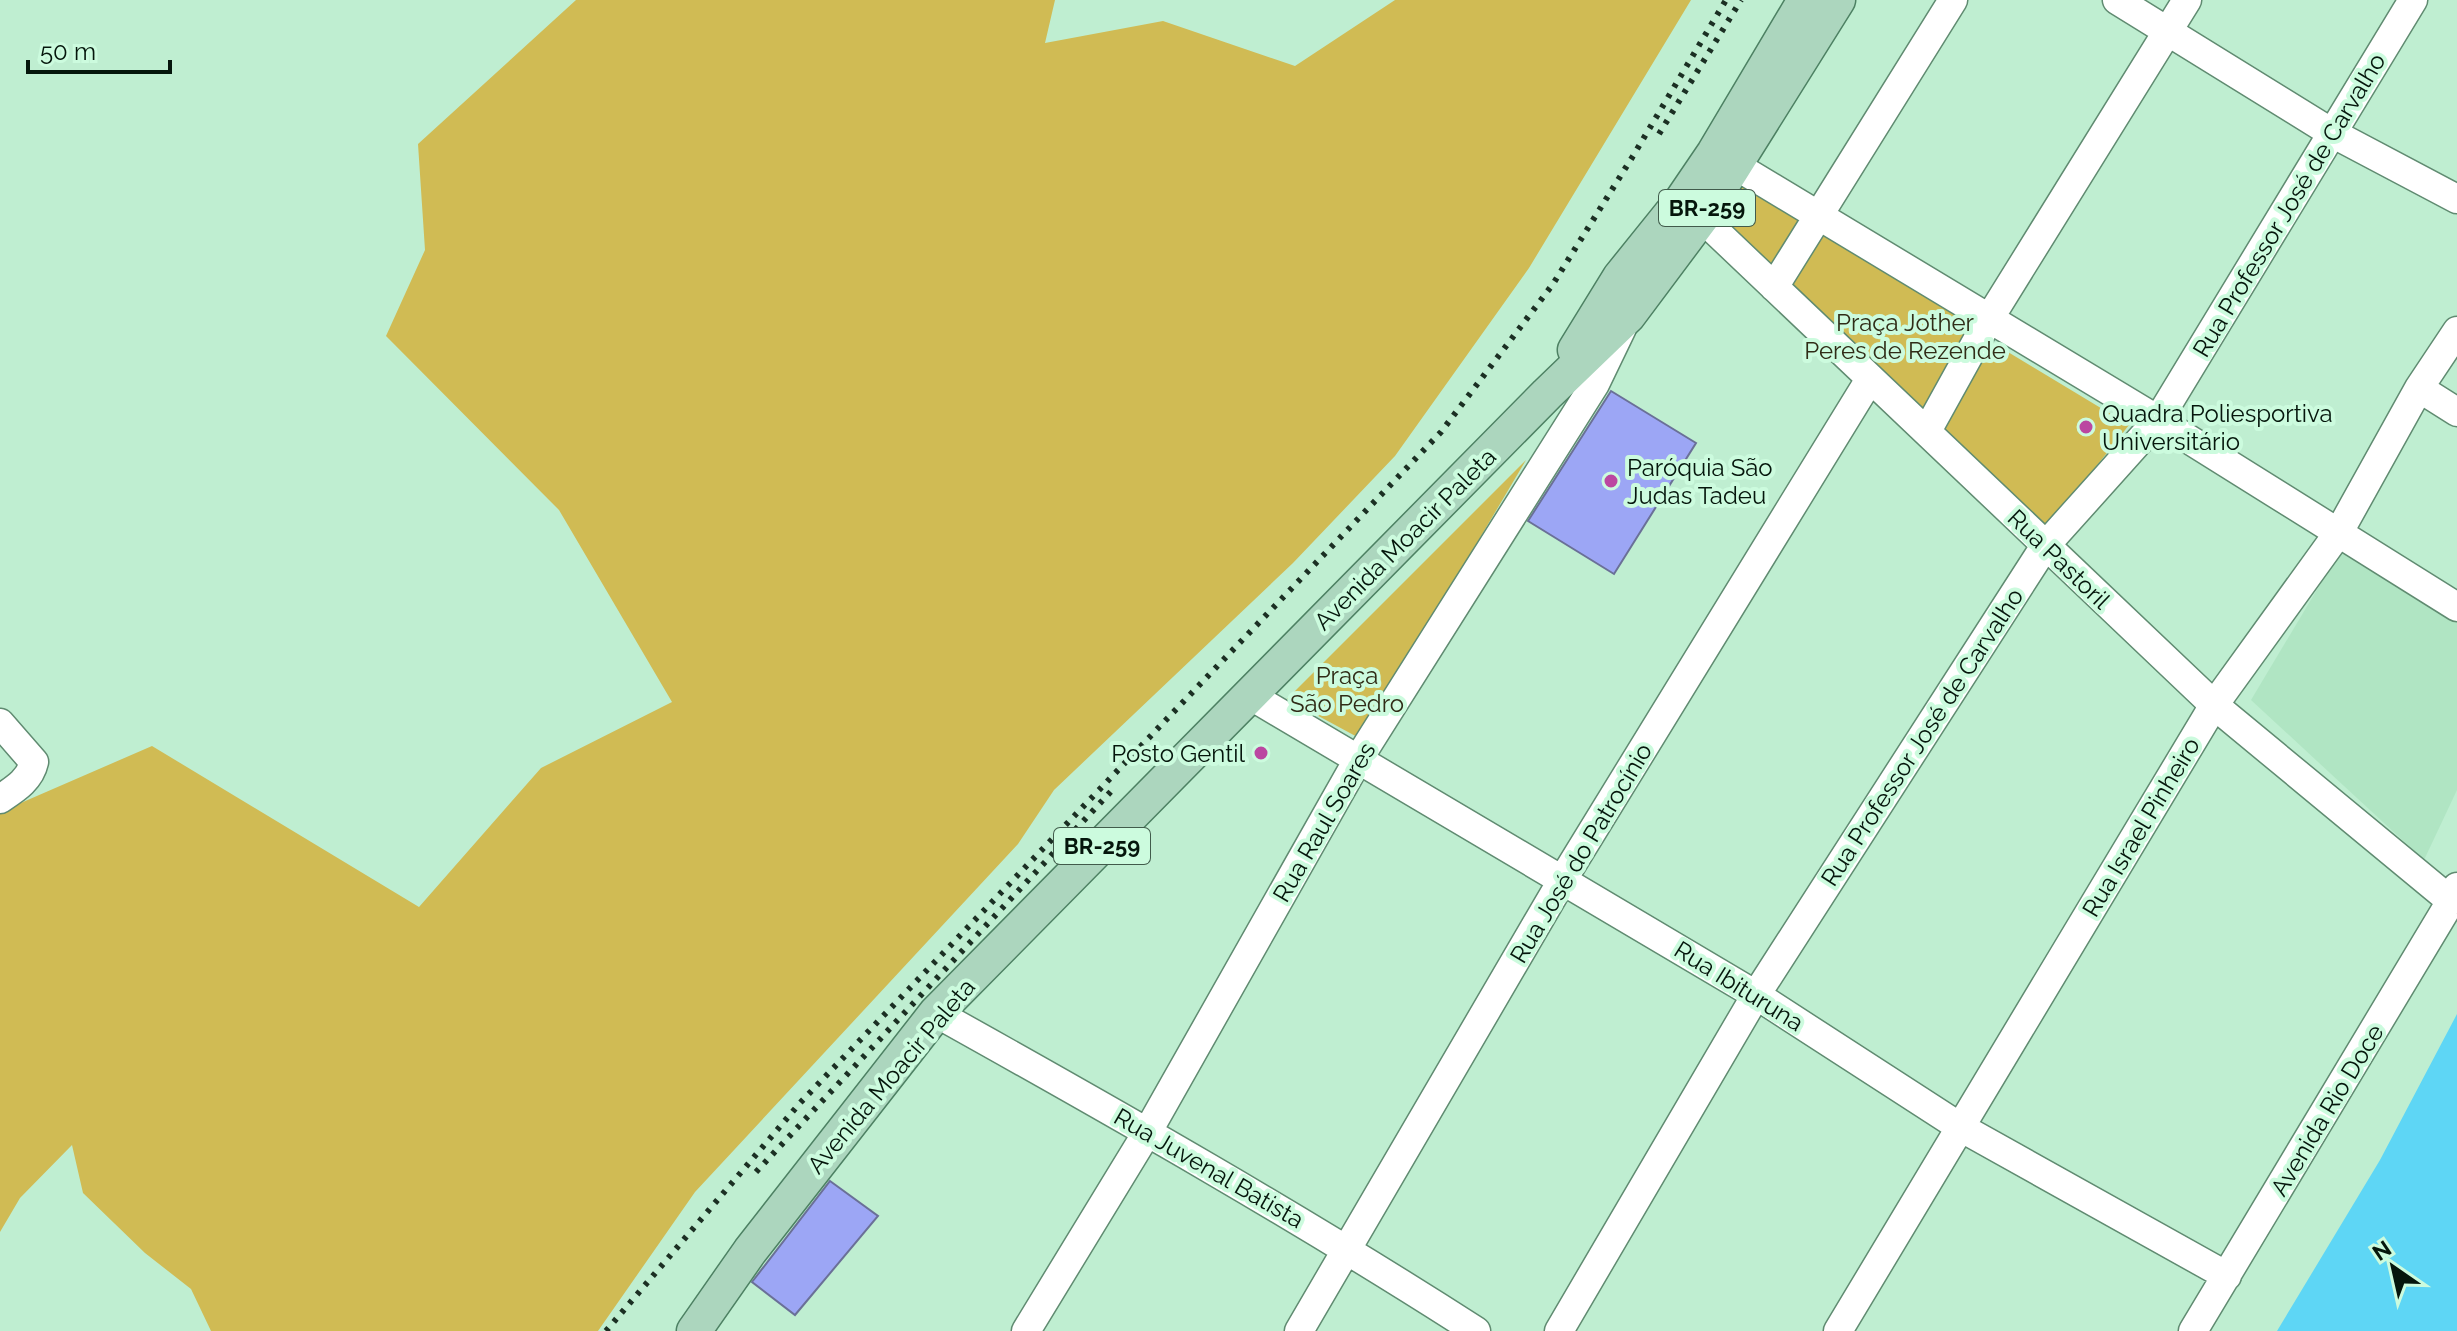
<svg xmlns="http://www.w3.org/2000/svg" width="2457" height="1331" font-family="Raleway,sans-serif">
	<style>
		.built { fill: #b0e5c3 }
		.green { fill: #d0bb54 }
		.water { fill: #5ed6f5 }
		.building { fill: #9ca6f5; stroke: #6a7097; stroke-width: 2 }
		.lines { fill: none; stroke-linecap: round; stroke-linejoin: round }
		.minor-casing { stroke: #608b71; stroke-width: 31 }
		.major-casing { stroke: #4d8163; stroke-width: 37 }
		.minor { stroke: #fff; stroke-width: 28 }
		.major { stroke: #acd6be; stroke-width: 34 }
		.rail { stroke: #1b2f23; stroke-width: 6; stroke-dasharray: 4 8; stroke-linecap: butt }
		.poi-dot { fill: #bb47a1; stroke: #ccfbde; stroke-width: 3 }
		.labels { text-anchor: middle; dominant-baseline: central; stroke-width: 8; stroke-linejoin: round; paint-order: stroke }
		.shield { fill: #ccfbde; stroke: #415b4b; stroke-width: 2 }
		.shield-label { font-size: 22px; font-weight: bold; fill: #05160c }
		.street-label { font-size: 24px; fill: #05160c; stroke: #ccfbde }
		.park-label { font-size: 24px; fill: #302c17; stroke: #ccfbde }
		.poi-label { font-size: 24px; fill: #05160c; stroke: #ccfbde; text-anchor: start }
	</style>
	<rect width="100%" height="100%" fill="#bfeed1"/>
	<path class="built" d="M 2343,546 L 2457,622 L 2457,790 L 2424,860 L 2251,700 Z"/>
	<path class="green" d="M 576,0 L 1055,0 L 1045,43 L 1163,21 L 1295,66 L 1395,0 L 1691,0 L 1529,268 L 1395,456 L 1293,563 L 1054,790 L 1018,844 L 695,1192 L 598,1331 L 211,1331 L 191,1289 L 145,1253 L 83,1193 L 72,1145 L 20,1198 L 0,1232 L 0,812 L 152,746 L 419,907 L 541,768 L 672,702 L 559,510 L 386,336 L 425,250 L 418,144 Z
		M 1736,169 L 1818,218 L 1773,284 L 1704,217 Z
		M 1824,221 L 1980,326 L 1927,423 L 1777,288 Z
		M 1993,343 L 2129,425 L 2045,531 L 1942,433 Z
		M 1526,460 L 1361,739 L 1287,699 Z"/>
	<path class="water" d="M 2457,1014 L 2457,1331 L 2277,1331 L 2380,1160 Z"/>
	<path class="building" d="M 1611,391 L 1696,443 L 1614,574 L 1528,521 Z
		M 830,1181 L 878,1216 L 795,1315 L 752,1282 Z"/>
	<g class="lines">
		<g class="minor-casing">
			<path id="minor" d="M 2117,0 L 2332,133 L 2457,199
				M 1718,155 L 2158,420 L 2457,607
				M 1687,204 L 2214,705 L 2451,901
				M 1774,287 L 1953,0
				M 2419,388 L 2457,412
				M 1927,431 L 1989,319 L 2187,0
				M 1251,696 L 1756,995 L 1960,1127 L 2227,1276
				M 0,723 L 34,762 C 30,780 15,789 0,799
				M 936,1013 C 1119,1115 1300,1218 1476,1331
				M 1026,1331 L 1148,1131 L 1359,758 L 1595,384 L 1622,328
				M 1299,1331 L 1563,879 L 1870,379
				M 1559,1331 L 1756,995 L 2045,546 L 2158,420 L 2413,0
				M 1838,1331 L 2214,705 L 2339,532 L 2419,388 L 2457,331
				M 2193,1331 L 2451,901 L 2457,887"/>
		</g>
		<g class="major-casing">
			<path id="major" d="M 1575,350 L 1620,277 L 1682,200 L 1714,153 L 1805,0
				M 694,1331 L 750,1251 L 936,1013 L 1547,394 L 1628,316 L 1702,217 L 1838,0"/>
		</g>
		<use href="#minor" class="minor"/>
		<use href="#major" class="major"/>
		<path class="rail" d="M 1659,134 L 1741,0
			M 756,1172 L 1116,786
			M 606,1331 L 800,1103 L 1441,432 L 1553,284 L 1633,156 L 1726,0"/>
	</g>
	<g class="poi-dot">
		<circle cx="2086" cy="427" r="8"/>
		<circle cx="1611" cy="481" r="8"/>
		<circle cx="1261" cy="753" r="8"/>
	</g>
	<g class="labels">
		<g class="shield">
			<rect x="1659" y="190" width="96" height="36" rx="6"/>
			<rect x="1054" y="828" width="96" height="36" rx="6"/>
		</g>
		<g class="shield-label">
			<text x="1707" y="208">BR-259</text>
			<text x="1102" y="846">BR-259</text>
		</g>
		<g class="street-label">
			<text transform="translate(2289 205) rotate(-59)">Rua Professor José de Carvalho</text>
			<text transform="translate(1405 539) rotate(-45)">Avenida Moacir Paleta</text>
			<text transform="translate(2059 559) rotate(44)">Rua Pastoril</text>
			<text transform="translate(1922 737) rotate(-57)">Rua Professor José de Carvalho</text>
			<text transform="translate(1324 822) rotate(-60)">Rua Raul Soares</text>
			<text transform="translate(2141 827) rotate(-59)">Rua Israel Pinheiro</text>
			<text transform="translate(1581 853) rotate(-59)">Rua José do Patrocínio</text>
			<text transform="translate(1739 986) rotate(32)">Rua Ibituruna</text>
			<text transform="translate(891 1076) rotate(-50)">Avenida Moacir Paleta</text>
			<text transform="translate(2327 1110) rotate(-59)">Avenida Rio Doce</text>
			<text transform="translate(1209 1168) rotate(30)">Rua Juvenal Batista</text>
		</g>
		<g class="park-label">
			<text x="1905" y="322">Praça Jother<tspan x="1905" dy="28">Peres de Rezende</tspan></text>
			<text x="1347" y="675">Praça<tspan x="1347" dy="28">São Pedro</tspan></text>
		</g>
		<g class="poi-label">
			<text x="2102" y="413">Quadra Poliesportiva<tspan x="2102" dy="28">Universitário</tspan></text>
			<text x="1627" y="467">Paróquia São<tspan x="1627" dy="28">Judas Tadeu</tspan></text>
			<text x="1245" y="753" text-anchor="end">Posto Gentil</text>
		</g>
	</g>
	<g transform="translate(2393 1267) rotate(326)" stroke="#ccfbde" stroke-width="6" paint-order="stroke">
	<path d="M0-6L14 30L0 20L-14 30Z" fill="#05160c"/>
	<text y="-12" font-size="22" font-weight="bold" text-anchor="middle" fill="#05160c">N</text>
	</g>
	<path d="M28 60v12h142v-12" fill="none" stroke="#05160c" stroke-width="4"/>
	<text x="40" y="60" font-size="24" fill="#05160c" stroke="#ccfbde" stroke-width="6" paint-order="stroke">50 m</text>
</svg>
